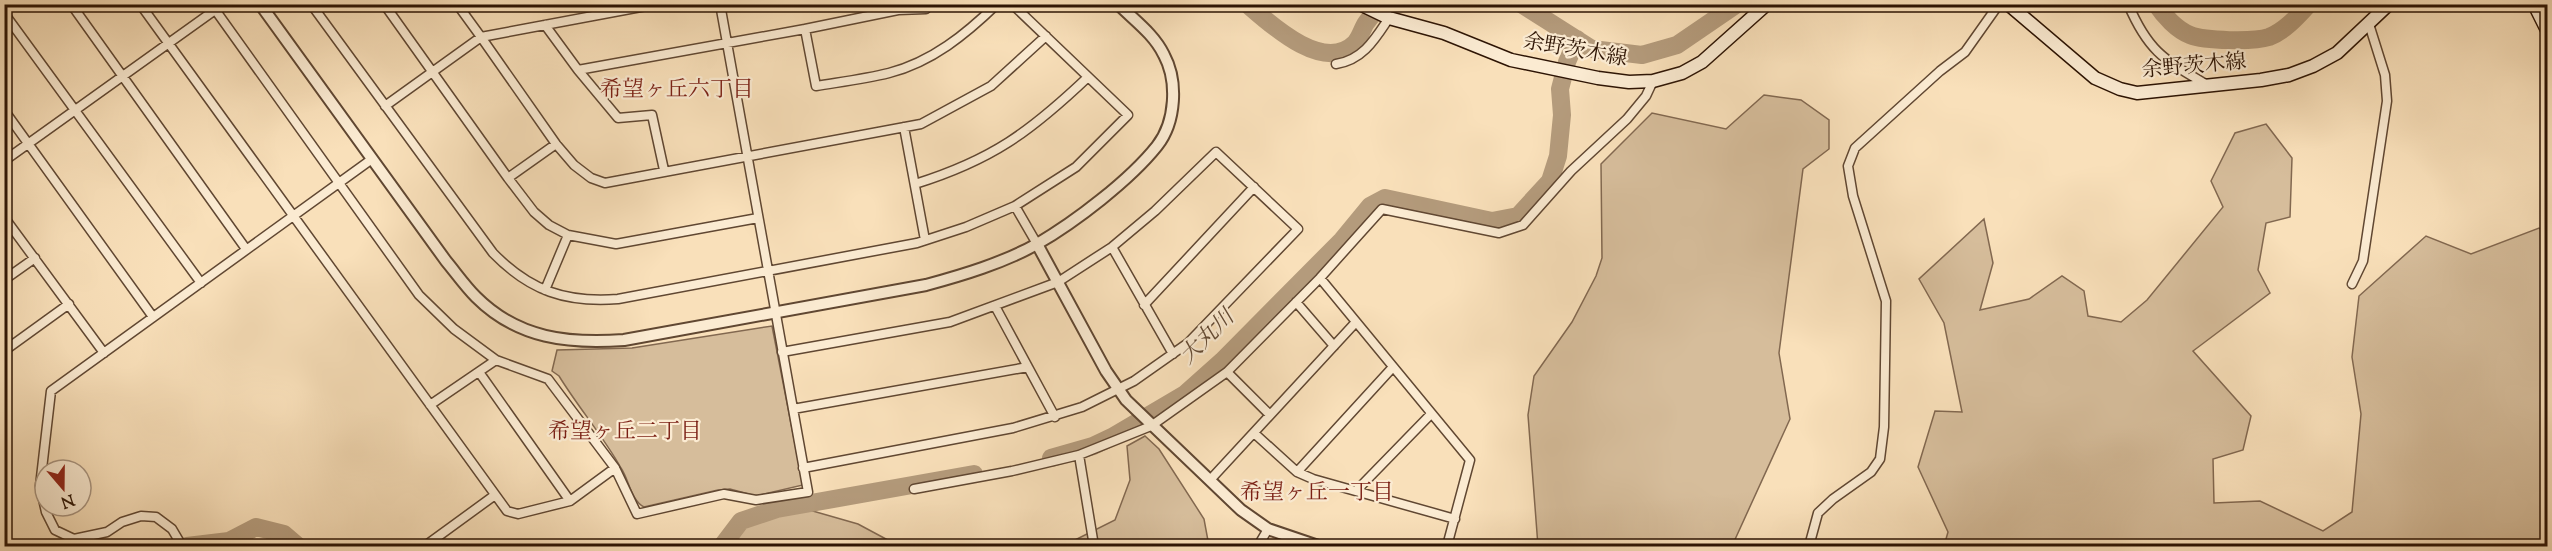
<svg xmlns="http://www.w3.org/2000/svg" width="2552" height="551" font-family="'Sorts Mill Goudy','Noto Serif JP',serif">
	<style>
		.green { fill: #d6bd9b; stroke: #826850; stroke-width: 1.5 }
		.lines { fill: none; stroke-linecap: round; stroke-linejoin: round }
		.river { stroke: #b49b7c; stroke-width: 18 }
		.minor-casing { stroke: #604732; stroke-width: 11 }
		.tertiary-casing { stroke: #604732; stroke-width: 14 }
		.secondary-casing { stroke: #2d1404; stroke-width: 15 }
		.minor { stroke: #fbebd2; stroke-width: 8 }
		.tertiary { stroke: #fbebd2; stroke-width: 10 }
		.secondary { stroke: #fbebd2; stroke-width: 12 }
		.labels { text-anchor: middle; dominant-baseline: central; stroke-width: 4.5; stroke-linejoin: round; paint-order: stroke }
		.street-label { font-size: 21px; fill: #2d1404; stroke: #fbebd2 }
		.neighbourhood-label { font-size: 22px; fill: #7a1f14; stroke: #fbebd2 }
		.water-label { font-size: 22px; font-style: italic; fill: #634a34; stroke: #fbebd2 }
	</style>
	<rect width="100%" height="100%" fill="#f9e0ba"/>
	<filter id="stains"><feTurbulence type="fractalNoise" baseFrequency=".00333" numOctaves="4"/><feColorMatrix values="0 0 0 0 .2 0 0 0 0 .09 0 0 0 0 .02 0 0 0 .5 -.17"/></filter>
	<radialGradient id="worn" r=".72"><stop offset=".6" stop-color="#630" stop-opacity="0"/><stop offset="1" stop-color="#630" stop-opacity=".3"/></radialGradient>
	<path class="green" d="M 1764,95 L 1801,100 L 1829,120 L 1829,149 L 1803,169 L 1779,353 L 1790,419 L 1732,546 L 1538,546 L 1528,415 L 1534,376 L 1572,322 L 1596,276 L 1602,258 L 1601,164 L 1652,113 L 1726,129 Z
		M 2266,124 L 2292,158 L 2290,217 L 2266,223 L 2258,270 L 2270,293 L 2193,351 L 2251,416 L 2243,450 L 2213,459 L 2214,503 L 2260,501 L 2323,531 L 2352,512 L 2361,414 L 2352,357 L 2359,296 L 2426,236 L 2471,254 L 2539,228 L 2548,236 L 2547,546 L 1944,546 L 1948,532 L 1918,467 L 1935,411 L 1962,412 L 1944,323 L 1919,279 L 1984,219 L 1993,263 L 1980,310 L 2029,299 L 2062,276 L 2084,291 L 2088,316 L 2121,322 L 2147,300 L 2223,207 L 2211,181 L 2235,133 Z
		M 772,326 L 803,485 L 756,496 L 730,489 L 718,490 L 644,507 C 631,500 629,480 621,468 C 603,436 578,407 559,376 L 552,371 L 557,350 L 632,348 Z
		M 1145,436 L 1159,449 L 1204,519 L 1209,546 L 1063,546 L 1115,520 L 1130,480 L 1127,446 Z
		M 771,499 L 858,524 L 899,546 L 718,546 Z"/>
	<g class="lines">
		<path class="river" d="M 1247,4 C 1271,25 1324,74 1355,43 C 1360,38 1362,29 1366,23 C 1371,16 1376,11 1381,4
			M 1521,4 L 1592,49 L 1642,55 L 1677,45 L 1737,4
			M 2156,4 C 2164,16 2177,30 2190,35 C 2205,41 2254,42 2269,37 C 2285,31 2298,16 2309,4
			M 1051,458 L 1093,446 L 1112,437 L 1185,394 L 1222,361 L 1342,240 L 1370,206 L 1385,198 L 1492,221 L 1518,216 L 1550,181 L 1558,156 L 1562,115 L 1560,89 L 1567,62 L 1577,39
			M 187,546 L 229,541 L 256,527 L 284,534 L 298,546
			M 722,546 L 741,521 L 777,509 L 974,474"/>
		<g class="minor-casing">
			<path id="minor" d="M 71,4 L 246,249
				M 140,4 L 507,511 L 518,514 L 570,501 L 615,468 L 637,514 L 724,494 L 756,500 L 808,492 L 720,4
				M 211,4 L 419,295 L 454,329 L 496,360 L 548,379 L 615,468
				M 311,4 L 493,253 C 530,291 566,303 618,299 L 917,243 L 966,227 L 1015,206 L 1076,167 L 1128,115 L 1012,4
				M 384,4 L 508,178 L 534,212 L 549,225 L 568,235 L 616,244 L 758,218
				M 457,4 L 481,37 L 657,4
				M 926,4 L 926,9 L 898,10 L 805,29 L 816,86 C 840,82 865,79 889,73 C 932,62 966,34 997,4
				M 2128,4 C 2149,53 2165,60 2209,86
				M 4,13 L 201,283
				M 545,25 L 578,70 L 805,29
				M 1336,64 C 1363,60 1375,39 1389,18
				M 578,70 L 618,118 L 652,115 L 664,170
				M 385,106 L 481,37 L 556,144 L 574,165 L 591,178 L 605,183 L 921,124 L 991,86 L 1046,36
				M 4,110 L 153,317
				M 904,127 L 925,240
				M 4,161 L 215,10
				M 508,178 L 556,144
				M 915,184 C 992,160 1030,132 1088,77
				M 1015,206 L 1037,244
				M 4,217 L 104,353
				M 1112,247 L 1173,354
				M 1320,278 L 1470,460 L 1447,546
				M 4,280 L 35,258
				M 2352,284 L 2363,261 L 2387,101 L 2385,75 L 2369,24
				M 545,290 L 568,235
				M 1296,302 L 1334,346
				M 1144,305 L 1254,187
				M 995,306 L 1055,417
				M 4,351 L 69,304
				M 782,352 L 950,322 L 1058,282 L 1112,247 L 1155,211 L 1216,152 L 1298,229 L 1188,343 L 1134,381 L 1082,407 L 1013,428 L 803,468
				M 479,372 L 570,501
				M 1227,372 L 1270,415
				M 430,405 L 496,360
				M 793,409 L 1028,367
				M 1254,433 L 1297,472 L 1313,479 L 1455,519
				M 1079,455 L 1094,546
				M 1297,472 L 1393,367
				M 1210,480 L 1356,322
				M 914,489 L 1012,471 L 1079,455 L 1151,426 L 1227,372 L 1320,278 L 1382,209 L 1499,233 L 1523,225 L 1571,171 L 1627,119 L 1646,96 L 1653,81
				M 1356,491 L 1431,414
				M 182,546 L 172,529 L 156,517 L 141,516 L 122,522 L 107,532 L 74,539 L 55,530 L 46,512 L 40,486 L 51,391 L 372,159
				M 425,546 L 495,495
				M 1258,546 L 1268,529
				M 1809,546 L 1818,513 L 1833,499 L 1871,472 L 1880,459 L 1884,427 L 1886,301 L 1853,196 L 1848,166 L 1855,148 L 1940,71 L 1965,52 L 1999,4"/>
		</g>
		<g class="tertiary-casing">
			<path id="tertiary" d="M 260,4 L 446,261 C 456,273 465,286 476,297 C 518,339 569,344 624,340 L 926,285 C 963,275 1003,263 1037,244 C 1075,222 1130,180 1157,146 C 1176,122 1178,81 1164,55 C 1154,34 1134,20 1118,4
				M 1037,244 L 1106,371 L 1126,400 L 1241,510 L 1268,529 L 1318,546"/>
		</g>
		<g class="secondary-casing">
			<path id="secondary" d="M 1360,4 L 1389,18 L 1444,33 L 1511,60 L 1598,78 L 1629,82 L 1653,81 L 1682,73 L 1702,62 L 1767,4
				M 2008,4 L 2095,78 L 2120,89 L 2137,93 L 2261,80 L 2289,75 L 2313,66 L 2337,53 L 2389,4
				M 2534,4 L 2548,32"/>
		</g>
		<use href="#minor" class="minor"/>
		<use href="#tertiary" class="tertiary"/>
		<use href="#secondary" class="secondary"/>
	</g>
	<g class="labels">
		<g class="street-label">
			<text transform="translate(1575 51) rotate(10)">余野茨木線</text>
			<text transform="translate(2194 67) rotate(-5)">余野茨木線</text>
		</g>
		<g class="neighbourhood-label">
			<text x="677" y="91">希望ヶ丘六丁目</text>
			<text x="625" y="433">希望ヶ丘二丁目</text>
			<text x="1317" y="494">希望ヶ丘一丁目</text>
		</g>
		<g class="water-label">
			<text transform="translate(1208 338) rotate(-45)">大丸川</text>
		</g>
	</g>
	<rect width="2552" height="551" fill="none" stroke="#f9e0ba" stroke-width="24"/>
	<rect x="6" y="6" width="2540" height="539" fill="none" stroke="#2d1404" stroke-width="3"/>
	<rect x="12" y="12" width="2528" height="527" fill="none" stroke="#2d1404" stroke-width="1.5"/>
	<g transform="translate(63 488) rotate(160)"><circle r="28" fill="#fbebd2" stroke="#a99580" stroke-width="1.5"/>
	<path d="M0-4.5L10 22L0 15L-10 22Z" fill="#8f2418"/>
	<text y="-9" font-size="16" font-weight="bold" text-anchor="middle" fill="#2d1404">N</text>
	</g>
	<rect width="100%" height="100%" filter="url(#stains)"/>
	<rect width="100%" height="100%" fill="url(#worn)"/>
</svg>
